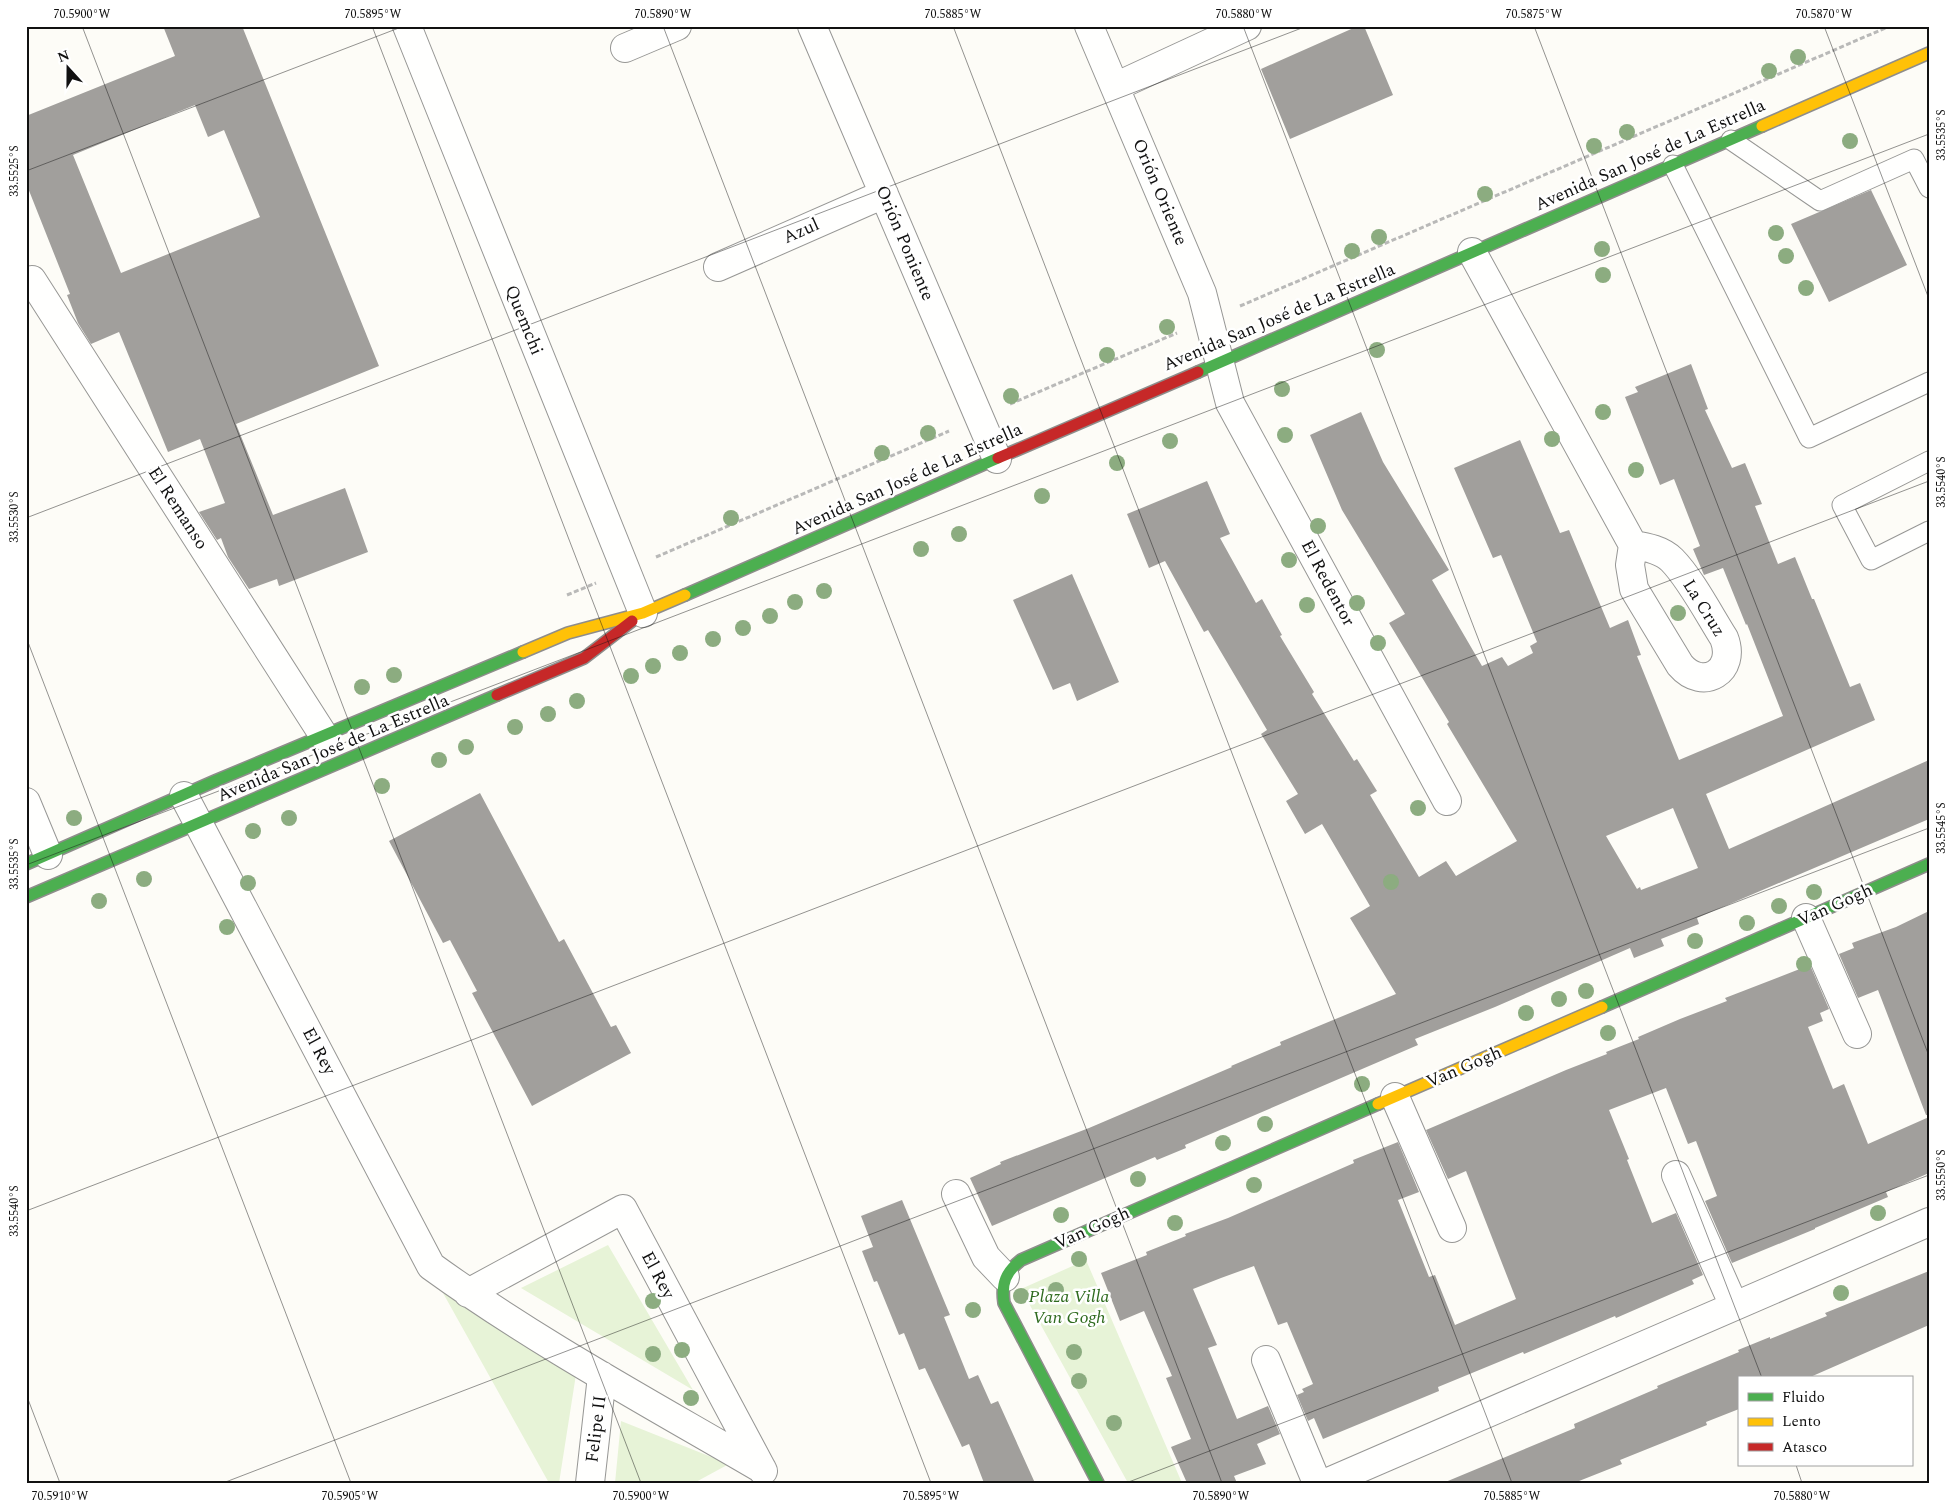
<svg xmlns="http://www.w3.org/2000/svg" width="1955" height="1509" font-family="Spectral,serif">
	<style>
		.green { fill: #e7f3d7 }
		.building { fill: #a19f9c; fill-rule: evenodd }
		.lines { fill: none; stroke-linecap: round; stroke-linejoin: round }
		.lane-casing { stroke: #979795; stroke-width: 21 }
		.street-casing { stroke: #979795; stroke-width: 30 }
		.fast-casing { stroke: #8e8d8b; stroke-width: 14 }
		.slow-casing { stroke: #8e8d8b; stroke-width: 14 }
		.jam-casing { stroke: #8e8d8b; stroke-width: 14 }
		.path { stroke: #b9b9b8; stroke-width: 3; stroke-dasharray: 5 2.5; stroke-linecap: butt }
		.lane { stroke: #fffffe; stroke-width: 19 }
		.street { stroke: #fffffe; stroke-width: 28 }
		.fast { stroke: #4caf50; stroke-width: 11 }
		.slow { stroke: #ffc107; stroke-width: 11 }
		.jam { stroke: #c62828; stroke-width: 11 }
		.tree { fill: #8cac80 }
		.ticks { fill: none; stroke: #111; stroke-width: 1; stroke-opacity: 0.45 }
		.labels { text-anchor: middle; dominant-baseline: central; stroke-width: 5; stroke-linejoin: round; paint-order: stroke }
		.street-label { font-size: 18px; fill: #111; stroke: #fff }
		.park-label { font-size: 18px; font-style: italic; fill: #2f6b1f; stroke: #fff }
		.neatline { fill: none; stroke: #111; stroke-width: 2 }
		.ticks-label { font-size: 12px; text-anchor: middle; fill: #111 }
	</style>
	<rect width="100%" height="100%" fill="#fdfcf7"/>
	<path class="green" d="M 608,1245 L 693,1390 L 521,1288 Z
		M 1086,1260 L 1182,1483 L 1128,1483 L 1021,1289 Z
		M 443,1293 L 577,1368 L 559,1483 L 549,1483 Z
		M 621,1421 L 729,1464 L 694,1483 L 615,1483 Z"/>
	<path class="building" d="M 163,26 L 242,26 L 379,366 L 236,424 L 273,515 L 345,488 L 368,552 L 279,586 L 277,579 L 249,589 L 228,557 L 221,538 L 217,540 L 199,512 L 225,503 L 200,439 L 168,452 L 119,332 L 91,344 L 78,323 L 67,295 L 70,294 L 26,183 L 26,116 L 175,56 ZM 195,105 L 208,137 L 224,130 L 260,217 L 121,273 L 73,155 Z
		M 1358,26 L 1364,26 L 1393,95 L 1290,139 L 1261,69 Z
		M 1871,190 L 1907,265 L 1829,302 L 1791,224 Z
		M 1691,364 L 1708,409 L 1705,410 L 1732,468 L 1745,463 L 1762,504 L 1755,506 L 1778,564 L 1795,557 L 1812,599 L 1814,599 L 1850,687 L 1860,683 L 1875,720 L 1706,794 L 1729,849 L 1929,760 L 1929,819 L 1697,918 L 1699,924 L 1661,939 L 1664,946 L 1634,958 L 1630,948 L 1495,1007 L 1415,1039 L 1418,1045 L 1185,1145 L 1186,1148 L 1157,1160 L 1155,1157 L 992,1226 L 970,1178 L 1001,1164 L 1000,1162 L 1089,1128 L 1232,1067 L 1231,1066 L 1281,1045 L 1280,1042 L 1396,994 L 1350,918 L 1370,906 L 1322,824 L 1305,834 L 1286,801 L 1298,794 L 1261,734 L 1267,730 L 1208,630 L 1204,632 L 1165,561 L 1149,568 L 1127,514 L 1207,481 L 1230,534 L 1220,538 L 1256,603 L 1262,599 L 1282,635 L 1280,636 L 1314,692 L 1312,694 L 1354,761 L 1357,759 L 1377,791 L 1370,795 L 1419,877 L 1446,861 L 1456,876 L 1517,841 L 1447,724 L 1449,722 L 1389,623 L 1405,614 L 1342,510 L 1310,435 L 1361,412 L 1383,462 L 1449,570 L 1432,580 L 1482,666 L 1502,657 L 1508,666 L 1533,653 L 1530,646 L 1537,642 L 1501,555 L 1493,558 L 1454,468 L 1520,440 L 1560,533 L 1569,530 L 1610,628 L 1628,620 L 1641,655 L 1637,656 L 1679,760 L 1783,716 L 1747,624 L 1746,625 L 1723,568 L 1704,575 L 1693,549 L 1700,546 L 1674,479 L 1660,485 L 1625,397 L 1638,392 L 1635,387 ZM 1673,808 L 1698,868 L 1641,890 L 1640,887 L 1637,889 L 1606,836 Z
		M 1072,574 L 1119,682 L 1077,701 L 1070,683 L 1053,690 L 1013,600 Z
		M 480,793 L 559,942 L 564,939 L 611,1027 L 616,1025 L 631,1053 L 532,1106 L 472,993 L 477,991 L 450,940 L 443,943 L 389,841 Z
		M 1929,911 L 1929,1115 L 1926,1115 L 1878,990 L 1858,998 L 1839,954 L 1854,948 L 1852,943 L 1896,927 Z
		M 1810,965 L 1829,1009 L 1820,1013 L 1823,1021 L 1808,1027 L 1833,1089 L 1844,1084 L 1868,1144 L 1929,1117 L 1929,1173 L 1886,1192 L 1888,1197 L 1815,1228 L 1815,1229 L 1732,1263 L 1705,1201 L 1717,1196 L 1696,1141 L 1688,1144 L 1666,1088 L 1609,1110 L 1629,1159 L 1627,1160 L 1652,1223 L 1676,1213 L 1703,1275 L 1692,1280 L 1694,1284 L 1616,1318 L 1615,1316 L 1524,1354 L 1523,1352 L 1438,1387 L 1439,1391 L 1323,1439 L 1314,1418 L 1308,1421 L 1297,1395 L 1304,1392 L 1302,1389 L 1313,1384 L 1287,1322 L 1278,1325 L 1254,1266 L 1221,1278 L 1193,1289 L 1217,1345 L 1208,1348 L 1237,1419 L 1268,1406 L 1280,1434 L 1257,1444 L 1266,1464 L 1234,1476 L 1237,1483 L 1187,1483 L 1171,1447 L 1191,1439 L 1166,1378 L 1172,1376 L 1144,1311 L 1120,1321 L 1101,1273 L 1147,1255 L 1146,1252 L 1186,1236 L 1185,1234 L 1228,1218 L 1354,1163 L 1353,1160 L 1398,1142 L 1419,1192 L 1398,1200 L 1429,1277 L 1435,1275 L 1455,1325 L 1516,1299 L 1466,1171 L 1448,1179 L 1426,1130 L 1566,1070 L 1607,1054 L 1606,1052 L 1639,1039 L 1638,1037 L 1680,1019 L 1727,1001 L 1725,998 Z
		M 902,1200 L 950,1315 L 944,1317 L 969,1379 L 978,1375 L 991,1404 L 998,1401 L 1035,1483 L 984,1483 L 969,1444 L 962,1447 L 925,1368 L 919,1370 L 904,1333 L 899,1335 L 877,1281 L 874,1282 L 862,1251 L 873,1247 L 861,1216 Z
		M 1929,1271 L 1929,1325 L 1808,1378 L 1739,1378 L 1739,1409 L 1706,1422 L 1707,1425 L 1620,1460 L 1622,1464 L 1574,1483 L 1443,1483 L 1575,1428 L 1574,1424 L 1658,1388 L 1657,1386 L 1739,1352 L 1738,1350 L 1770,1337 L 1770,1339 L 1827,1316 L 1825,1313 Z"/>
	<g class="lines">
		<g class="lane-casing">
			<path id="lane" d="M 1731,140 L 1820,201 L 1914,159 L 1929,188
				M 1673,165 L 1809,438 L 1929,382
				M 1929,461 L 1842,505 L 1871,560 L 1929,531"/>
		</g>
		<g class="street-casing">
			<path id="street" d="M 407,26 L 643,613
				M 812,26 L 997,459
				M 1089,26 L 1202,293 L 1230,403 L 1447,801
				M 625,48 L 677,26
				M 1115,87 L 1247,26
				M 1472,252 L 1633,545 L 1630,565 L 1634,589 L 1680,665 C 1703,692 1737,671 1724,638 C 1710,616 1690,578 1672,560 C 1662,550 1647,547 1633,545
				M 718,267 L 884,194
				M 32,280 L 324,736
				M 184,796 L 431,1266 C 536,1342 651,1404 762,1469
				M 26,802 L 48,855
				M 1806,918 L 1857,1034
				M 1395,1097 L 1452,1228
				M 1676,1175 L 1734,1306
				M 956,1194 L 986,1257 L 1005,1277
				M 468,1293 L 623,1209 L 763,1471
				M 1266,1360 L 1317,1483
				M 590,1483 L 602,1376
				M 1326,1483 L 1929,1222"/>
		</g>
		<g class="fast-casing">
			<path id="fast" d="M 1198,372 L 1762,126
				M 685,595 L 998,458
				M 26,864 L 215,781 L 523,652
				M 26,897 L 497,695
				M 1602,1007 L 1929,864
				M 1098,1483 L 1004,1303 C 1001,1283 1006,1272 1021,1260 L 1378,1104"/>
		</g>
		<g class="slow-casing">
			<path id="slow" d="M 1762,126 L 1929,53
				M 523,652 L 568,633 L 643,613 L 685,595
				M 1378,1104 L 1602,1007"/>
		</g>
		<g class="jam-casing">
			<path id="jam" d="M 998,458 L 1198,372
				M 497,695 L 584,658 L 632,621"/>
		</g>
		<path class="path" d="M 1240,306 L 1890,26
			M 1010,404 L 1177,333
			M 656,557 L 949,431
			M 567,595 L 596,583"/>
		<use href="#lane" class="lane"/>
		<use href="#street" class="street"/>
		<use href="#fast" class="fast"/>
		<use href="#slow" class="slow"/>
		<use href="#jam" class="jam"/>
	</g>
	<g class="tree">
		<circle cx="1798" cy="57" r="8"/>
		<circle cx="1769" cy="71" r="8"/>
		<circle cx="1627" cy="132" r="8"/>
		<circle cx="1850" cy="141" r="8"/>
		<circle cx="1594" cy="146" r="8"/>
		<circle cx="1485" cy="194" r="8"/>
		<circle cx="1776" cy="233" r="8"/>
		<circle cx="1379" cy="237" r="8"/>
		<circle cx="1602" cy="249" r="8"/>
		<circle cx="1352" cy="251" r="8"/>
		<circle cx="1786" cy="256" r="8"/>
		<circle cx="1603" cy="275" r="8"/>
		<circle cx="1806" cy="288" r="8"/>
		<circle cx="1167" cy="327" r="8"/>
		<circle cx="1377" cy="350" r="8"/>
		<circle cx="1107" cy="355" r="8"/>
		<circle cx="1282" cy="389" r="8"/>
		<circle cx="1011" cy="396" r="8"/>
		<circle cx="1603" cy="412" r="8"/>
		<circle cx="928" cy="433" r="8"/>
		<circle cx="1285" cy="435" r="8"/>
		<circle cx="1552" cy="439" r="8"/>
		<circle cx="1170" cy="441" r="8"/>
		<circle cx="882" cy="453" r="8"/>
		<circle cx="1117" cy="463" r="8"/>
		<circle cx="1636" cy="470" r="8"/>
		<circle cx="1042" cy="496" r="8"/>
		<circle cx="731" cy="518" r="8"/>
		<circle cx="1318" cy="526" r="8"/>
		<circle cx="959" cy="534" r="8"/>
		<circle cx="921" cy="549" r="8"/>
		<circle cx="1289" cy="560" r="8"/>
		<circle cx="824" cy="591" r="8"/>
		<circle cx="795" cy="602" r="8"/>
		<circle cx="1357" cy="603" r="8"/>
		<circle cx="1307" cy="605" r="8"/>
		<circle cx="1678" cy="613" r="8"/>
		<circle cx="770" cy="616" r="8"/>
		<circle cx="743" cy="628" r="8"/>
		<circle cx="713" cy="639" r="8"/>
		<circle cx="1378" cy="643" r="8"/>
		<circle cx="680" cy="653" r="8"/>
		<circle cx="653" cy="666" r="8"/>
		<circle cx="394" cy="675" r="8"/>
		<circle cx="631" cy="676" r="8"/>
		<circle cx="362" cy="687" r="8"/>
		<circle cx="577" cy="701" r="8"/>
		<circle cx="548" cy="714" r="8"/>
		<circle cx="515" cy="727" r="8"/>
		<circle cx="466" cy="747" r="8"/>
		<circle cx="439" cy="760" r="8"/>
		<circle cx="382" cy="786" r="8"/>
		<circle cx="1418" cy="808" r="8"/>
		<circle cx="74" cy="818" r="8"/>
		<circle cx="289" cy="818" r="8"/>
		<circle cx="253" cy="831" r="8"/>
		<circle cx="144" cy="879" r="8"/>
		<circle cx="1391" cy="882" r="8"/>
		<circle cx="248" cy="883" r="8"/>
		<circle cx="1814" cy="892" r="8"/>
		<circle cx="99" cy="901" r="8"/>
		<circle cx="1779" cy="906" r="8"/>
		<circle cx="1747" cy="923" r="8"/>
		<circle cx="227" cy="927" r="8"/>
		<circle cx="1695" cy="941" r="8"/>
		<circle cx="1804" cy="964" r="8"/>
		<circle cx="1586" cy="991" r="8"/>
		<circle cx="1559" cy="999" r="8"/>
		<circle cx="1526" cy="1013" r="8"/>
		<circle cx="1608" cy="1033" r="8"/>
		<circle cx="1362" cy="1084" r="8"/>
		<circle cx="1265" cy="1124" r="8"/>
		<circle cx="1223" cy="1143" r="8"/>
		<circle cx="1138" cy="1179" r="8"/>
		<circle cx="1254" cy="1185" r="8"/>
		<circle cx="1878" cy="1213" r="8"/>
		<circle cx="1061" cy="1215" r="8"/>
		<circle cx="1175" cy="1223" r="8"/>
		<circle cx="1079" cy="1259" r="8"/>
		<circle cx="1056" cy="1290" r="8"/>
		<circle cx="1841" cy="1293" r="8"/>
		<circle cx="1021" cy="1296" r="8"/>
		<circle cx="653" cy="1301" r="8"/>
		<circle cx="973" cy="1310" r="8"/>
		<circle cx="682" cy="1350" r="8"/>
		<circle cx="1074" cy="1352" r="8"/>
		<circle cx="653" cy="1354" r="8"/>
		<circle cx="1079" cy="1381" r="8"/>
		<circle cx="691" cy="1398" r="8"/>
		<circle cx="1114" cy="1423" r="8"/>
	</g>
	<path class="ticks" d="M 82,26 L 641,1483M 372,26 L 931,1483M 663,26 L 1222,1483M 953,26 L 1512,1483M 1243,26 L 1762,1378M 1534,26 L 1929,1056M 1824,26 L 1929,299M 26,171 L 404,26M 26,518 L 1307,26M 26,637 L 351,1483M 26,865 L 1929,134M 26,1211 L 1929,481M 26,1394 L 60,1483M 1796,1465 L 1802,1483M 223,1483 L 1929,828M 1126,1483 L 1929,1175"/>
	<g class="labels">
		<g class="street-label">
			<text transform="translate(1650 155) rotate(-24)">Avenida San José de La Estrella</text>
			<text transform="translate(1160 192) rotate(67)">Orión Oriente</text>
			<text transform="translate(801 231) rotate(-24)">Azul</text>
			<text transform="translate(905 243) rotate(67)">Orión Poniente</text>
			<text transform="translate(1279 317) rotate(-23)">Avenida San José de La Estrella</text>
			<text transform="translate(524 320) rotate(68)">Quemchi</text>
			<text transform="translate(907 479) rotate(-24)">Avenida San José de La Estrella</text>
			<text transform="translate(178 508) rotate(57)">El Remanso</text>
			<text transform="translate(1328 583) rotate(62)">El Redentor</text>
			<text transform="translate(1704 608) rotate(58)">La Cruz</text>
			<text transform="translate(333 748) rotate(-23)">Avenida San José de La Estrella</text>
			<text transform="translate(1835 905) rotate(-24)">Van Gogh</text>
			<text transform="translate(319 1051) rotate(62)">El Rey</text>
			<text transform="translate(1464 1067) rotate(-23)">Van Gogh</text>
			<text transform="translate(1092 1228) rotate(-24)">Van Gogh</text>
			<text transform="translate(658 1275) rotate(62)">El Rey</text>
			<text transform="translate(596 1429) rotate(-83)">Felipe II</text>
		</g>
		<g class="park-label">
			<text x="1069" y="1296">Plaza Villa<tspan x="1069" dy="21">Van Gogh</tspan></text>
		</g>
	</g>
	<rect width="1955" height="1509" fill="none" stroke="#ffffff" stroke-width="55"/>
	<rect x="1738" y="1376" width="175" height="90" fill="#ffffff" stroke="#a0a0a0"/>
	<rect x="1748" y="1393" width="25" height="8" fill="#4caf50" stroke="#a0a0a0"/>
	<text x="1782" y="1402" font-size="15" fill="#111111">Fluido</text>
	<rect x="1748" y="1418" width="25" height="8" fill="#ffc107" stroke="#a0a0a0"/>
	<text x="1782" y="1426" font-size="15" fill="#111111">Lento</text>
	<rect x="1748" y="1443" width="25" height="8" fill="#c62828" stroke="#a0a0a0"/>
	<text x="1782" y="1452" font-size="15" fill="#111111">Atasco</text>
	<g transform="translate(68 68) rotate(339)" stroke="#ffffff" stroke-width="4" paint-order="stroke">
	<path d="M0-4L9 19L0 12L-9 19Z" fill="#111111"/>
	<text y="-8" font-size="14" font-weight="bold" text-anchor="middle" fill="#111111">N</text>
	</g>
	<rect x="28" y="28" width="1900" height="1454" class="neatline"/>
	<g class="ticks-label">
		<text x="82" y="18">70.5900°W</text>
		<text x="373" y="18">70.5895°W</text>
		<text x="663" y="18">70.5890°W</text>
		<text x="953" y="18">70.5885°W</text>
		<text x="1244" y="18">70.5880°W</text>
		<text x="1534" y="18">70.5875°W</text>
		<text x="1824" y="18">70.5870°W</text>
		<text transform="translate(1941 135) rotate(-90)" y="4">33.5535°S</text>
		<text transform="translate(14 171) rotate(-90)" y="4">33.5525°S</text>
		<text transform="translate(1941 482) rotate(-90)" y="4">33.5540°S</text>
		<text transform="translate(14 517) rotate(-90)" y="4">33.5530°S</text>
		<text transform="translate(1941 828) rotate(-90)" y="4">33.5545°S</text>
		<text transform="translate(14 864) rotate(-90)" y="4">33.5535°S</text>
		<text transform="translate(1941 1175) rotate(-90)" y="4">33.5550°S</text>
		<text transform="translate(14 1211) rotate(-90)" y="4">33.5540°S</text>
		<text x="60" y="1500">70.5910°W</text>
		<text x="350" y="1500">70.5905°W</text>
		<text x="641" y="1500">70.5900°W</text>
		<text x="931" y="1500">70.5895°W</text>
		<text x="1221" y="1500">70.5890°W</text>
		<text x="1512" y="1500">70.5885°W</text>
		<text x="1802" y="1500">70.5880°W</text>
	</g>
</svg>
